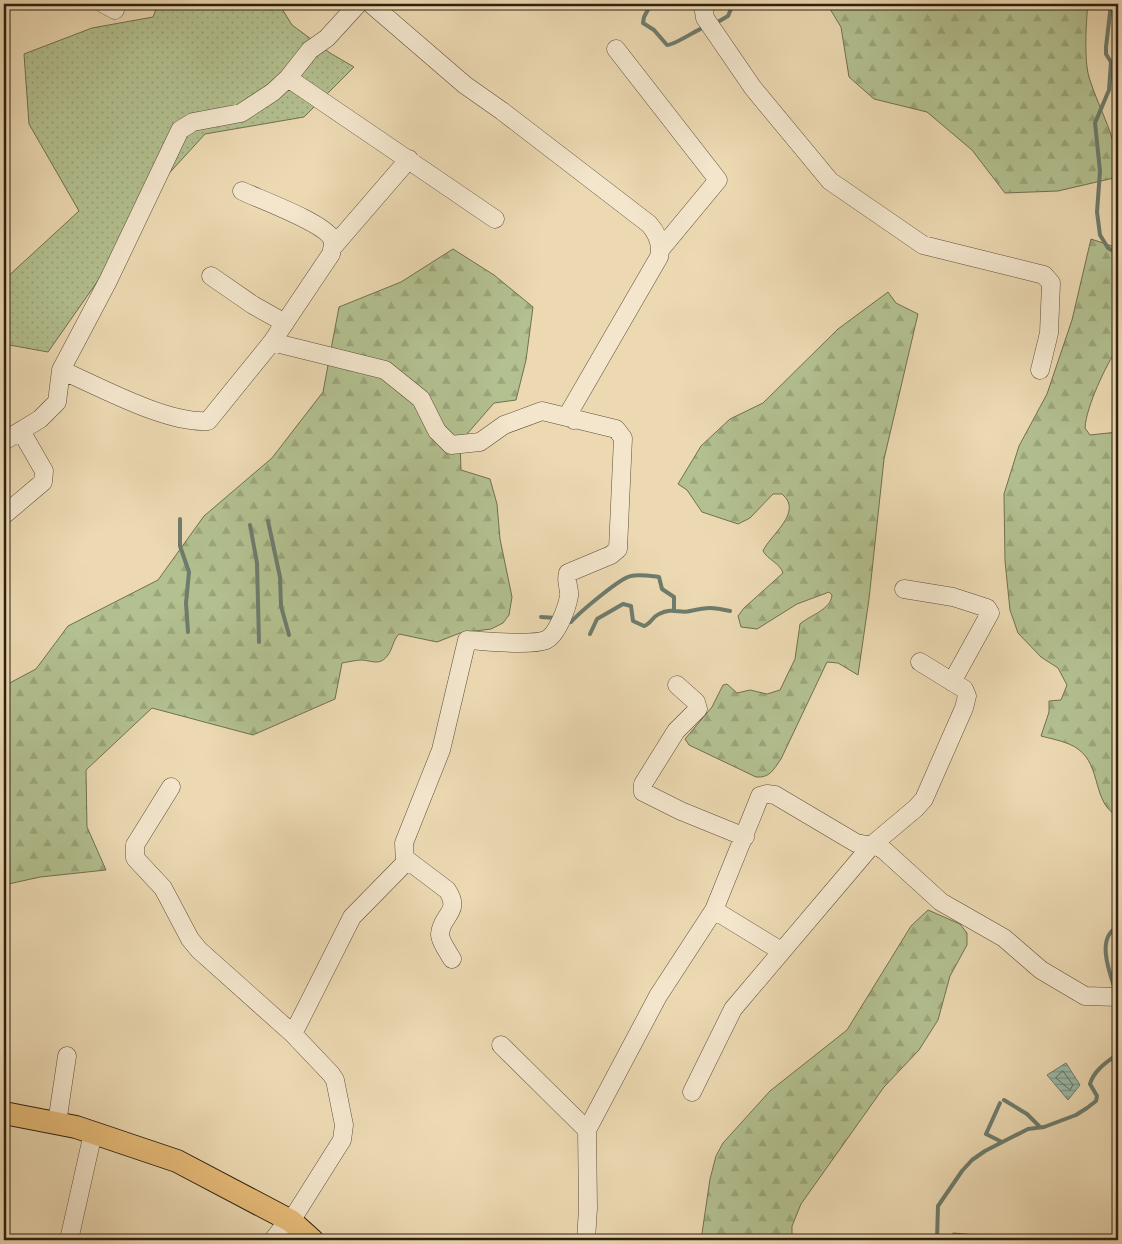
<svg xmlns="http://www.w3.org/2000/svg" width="1122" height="1244" font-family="'Old Standard TT',serif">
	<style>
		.grass { fill: url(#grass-dots); stroke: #707050 }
		.forest { fill: url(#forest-firs); stroke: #707050 }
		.water { fill: url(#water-rules); stroke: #6e7c6d }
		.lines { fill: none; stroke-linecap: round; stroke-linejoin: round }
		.shore { stroke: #636d5e; stroke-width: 1 }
		.stream { stroke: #6e7c6d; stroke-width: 4 }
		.minor-casing { stroke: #5d4e38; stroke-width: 19 }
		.major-casing { stroke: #2d2010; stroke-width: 24 }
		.minor { stroke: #f3e6cd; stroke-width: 18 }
		.major { stroke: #e6bc79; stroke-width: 22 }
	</style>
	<defs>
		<pattern id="grass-dots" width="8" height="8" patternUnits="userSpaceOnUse" patternTransform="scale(1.25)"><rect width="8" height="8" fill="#b3c090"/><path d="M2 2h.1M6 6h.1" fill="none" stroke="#9aa57b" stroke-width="1.8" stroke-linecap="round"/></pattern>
		<pattern id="forest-firs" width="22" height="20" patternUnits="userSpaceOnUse" patternTransform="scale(1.25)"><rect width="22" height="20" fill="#b3c090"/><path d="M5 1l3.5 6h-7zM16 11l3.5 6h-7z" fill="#9aa57b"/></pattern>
		<pattern id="water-rules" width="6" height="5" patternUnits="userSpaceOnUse" patternTransform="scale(1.25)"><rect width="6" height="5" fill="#99baab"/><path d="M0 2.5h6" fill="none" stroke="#7d978a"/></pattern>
	</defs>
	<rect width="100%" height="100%" fill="#ecd9b2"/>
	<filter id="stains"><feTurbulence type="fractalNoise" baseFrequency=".004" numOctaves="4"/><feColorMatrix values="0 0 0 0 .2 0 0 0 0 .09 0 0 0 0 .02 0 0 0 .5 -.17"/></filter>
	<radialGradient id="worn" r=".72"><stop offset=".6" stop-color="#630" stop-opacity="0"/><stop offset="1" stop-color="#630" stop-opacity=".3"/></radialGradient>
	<path class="grass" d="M 158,4 L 279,4 L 292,25 L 330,53 L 354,67 L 304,117 L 205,134 L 131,215 L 104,272 L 48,352 L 4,344 L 4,280 L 79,211 L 29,124 L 24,54 L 92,28 L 153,17 Z"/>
	<path class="forest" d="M 827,4 L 1088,4 C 1086,21 1084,61 1089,77 C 1100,113 1118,137 1118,177 L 1058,191 L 1005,193 L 972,150 L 927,112 L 874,99 L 849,77 L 841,27 Z
		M 1091,239 L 1118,248 L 1118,347 C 1106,365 1086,407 1085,428 L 1090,435 L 1118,432 L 1118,816 C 1092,804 1102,766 1078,749 C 1069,742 1052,739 1041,736 L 1049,712 L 1049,701 L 1061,700 L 1067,685 L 1058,668 L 1041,657 L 1018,633 L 1010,610 L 1005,561 L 1004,494 L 1019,446 L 1047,394 L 1072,320 Z
		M 453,249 L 494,275 L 533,307 L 526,360 L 516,400 L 494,403 L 460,442 L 461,470 L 490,479 L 497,504 L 500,539 L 512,597 L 509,615 L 503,623 L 491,629 L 460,633 L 437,642 L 399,634 C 393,640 393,648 388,655 C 380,666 373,661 362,660 C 356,660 348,662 342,663 L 335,699 L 253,735 L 152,708 L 86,770 L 87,827 L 106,870 L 40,877 L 4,885 L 4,686 L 36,669 L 68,626 L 158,580 L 204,516 L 272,458 L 323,392 L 339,307 L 401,282 Z
		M 888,292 L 896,303 L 918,314 L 884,459 L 869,599 L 858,675 L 838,663 L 827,662 L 781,759 C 773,770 770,778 756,777 L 689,745 L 685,739 L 712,707 L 723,685 L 727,684 L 737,693 L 750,690 L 767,694 L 780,690 L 795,659 L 800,624 C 810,615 831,610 832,595 L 829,592 L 797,604 L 757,629 L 741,627 L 738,616 L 744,608 L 783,573 C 780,563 768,560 763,551 C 770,535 804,512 782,494 L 773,494 L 750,518 L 738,524 L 702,512 L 687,490 L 678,484 L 701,446 L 730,419 L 763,403 L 838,329 Z
		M 928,910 L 960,924 L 967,933 L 967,945 L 950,976 L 938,1020 L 919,1050 L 884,1087 L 801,1204 L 792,1226 L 792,1240 L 701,1240 L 710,1179 L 716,1156 L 723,1143 L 770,1091 L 847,1030 L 911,926 Z
		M 953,1233 L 977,1235 L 985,1240 L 948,1240 Z"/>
	<path class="water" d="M 1066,1063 L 1080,1085 L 1068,1100 L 1047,1075 Z"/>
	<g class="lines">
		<path class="shore" d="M 1063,1071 L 1073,1085 L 1070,1090 L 1056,1078 Z"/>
		<path class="stream" d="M 651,4 L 644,17 L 643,23 L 654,30 L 667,45 C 675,45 694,31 705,27
			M 1111,4 L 1106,47 L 1106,54 L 1111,62 L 1109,90 L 1095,123 L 1100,171 L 1097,212 L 1100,235 L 1108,248 L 1115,252 L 1118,251
			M 716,23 L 728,16 L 733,4
			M 180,519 L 180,546 L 189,572 L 186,603 L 188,632
			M 268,521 L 280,577 L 281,606 L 289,635
			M 250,525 L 257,563 L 259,642
			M 541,617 L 557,618
			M 565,622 L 571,622 C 580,612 620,578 631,576 C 639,574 651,576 659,577 L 662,589 L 674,597 L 674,609
			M 590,634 L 597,619 L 623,604 L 631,606 L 633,621 L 644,626 C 651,624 652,617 659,614 C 673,607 680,614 690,611 C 708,607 712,607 730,611
			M 1116,992 C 1110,974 1095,937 1118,927
			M 1004,1100 L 1027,1114 L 1040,1127
			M 1000,1103 L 986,1134 L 1002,1142
			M 937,1240 L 938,1206 L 962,1171 L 972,1160 L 985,1151 L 1028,1129 L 1044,1127 L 1076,1115 L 1087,1108 L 1096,1101 L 1097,1096 L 1090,1084 C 1094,1070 1107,1062 1118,1054"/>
		<g class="minor-casing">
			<path id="minor" d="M 104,4 L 115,10
				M 371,4 L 465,85 L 502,111 L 649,224 C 657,233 662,244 659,257 L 570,411 L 571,418 L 574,420
				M 703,4 L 705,18 L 753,88 L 830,181 L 923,245 L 1044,275 L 1051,283 L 1049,333 L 1040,370
				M 616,49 L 718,180 L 660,250
				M 288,78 L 495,219
				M 333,247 L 409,159
				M 211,276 L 253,305 L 285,323
				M 272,342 L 385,370 L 421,399 L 437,431 L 451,445 L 480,442 L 504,425 L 542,411 L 616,429 L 623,438 L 618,549 L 611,555 L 568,573 C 565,582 570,588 569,596 C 567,608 557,635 546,640 C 530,646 486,641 467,640 L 441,750 L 404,843 L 405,863 L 352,917 L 293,1034
				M 61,370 C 100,387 167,424 208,421 L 272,342 L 331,254 C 332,250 334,244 332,239 C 325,223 259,199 242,191
				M 4,441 L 40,419 L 57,402 L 61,370 L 108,281 L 180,130 L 193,122 L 241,113 L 273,92 L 288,78 L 310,50 L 327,38 L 358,4
				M 4,515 L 43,482 L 44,471 L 21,431
				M 904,589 L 953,597 L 987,608 L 990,613 L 952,682
				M 677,685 L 696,702 L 698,709 L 676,731 L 643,784 L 643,792 L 681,811 L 745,837
				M 171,787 L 135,845 L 135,858 L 163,888 L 190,939 L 199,950 L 293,1034 L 331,1074 L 335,1080 L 344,1125 L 342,1140 L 291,1221 L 283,1227 L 273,1240
				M 406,859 L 447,890 C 462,912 441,915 440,934 C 440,941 448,952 452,959
				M 714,910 L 781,951
				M 501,1045 L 587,1130
				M 692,1092 L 733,1009 L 872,845 L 916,808 L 924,799 L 964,708 L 967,696 L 964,689 L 920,662
				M 57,1123 L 67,1056
				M 69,1240 L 93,1133
				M 586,1240 L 588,1208 L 587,1130 L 658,996 L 714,910 L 760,796 L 767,794 L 775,795 L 856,843 L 879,847 L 885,851 L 941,902 L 1004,938 L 1041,970 L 1085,996 L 1118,997"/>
		</g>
		<g class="major-casing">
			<path id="major" d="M 4,1113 L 76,1127 L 177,1161 L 291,1221 L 312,1240"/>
		</g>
		<use href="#minor" class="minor"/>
		<use href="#major" class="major"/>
	</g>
	<rect width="1122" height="1244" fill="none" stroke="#ecd9b2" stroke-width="20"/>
	<rect x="5" y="5" width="1112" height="1234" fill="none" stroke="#2d2010" stroke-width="2.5"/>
	<rect x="10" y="10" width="1102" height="1224" fill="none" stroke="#2d2010"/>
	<rect width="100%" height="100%" filter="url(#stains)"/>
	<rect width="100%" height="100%" fill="url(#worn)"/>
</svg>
